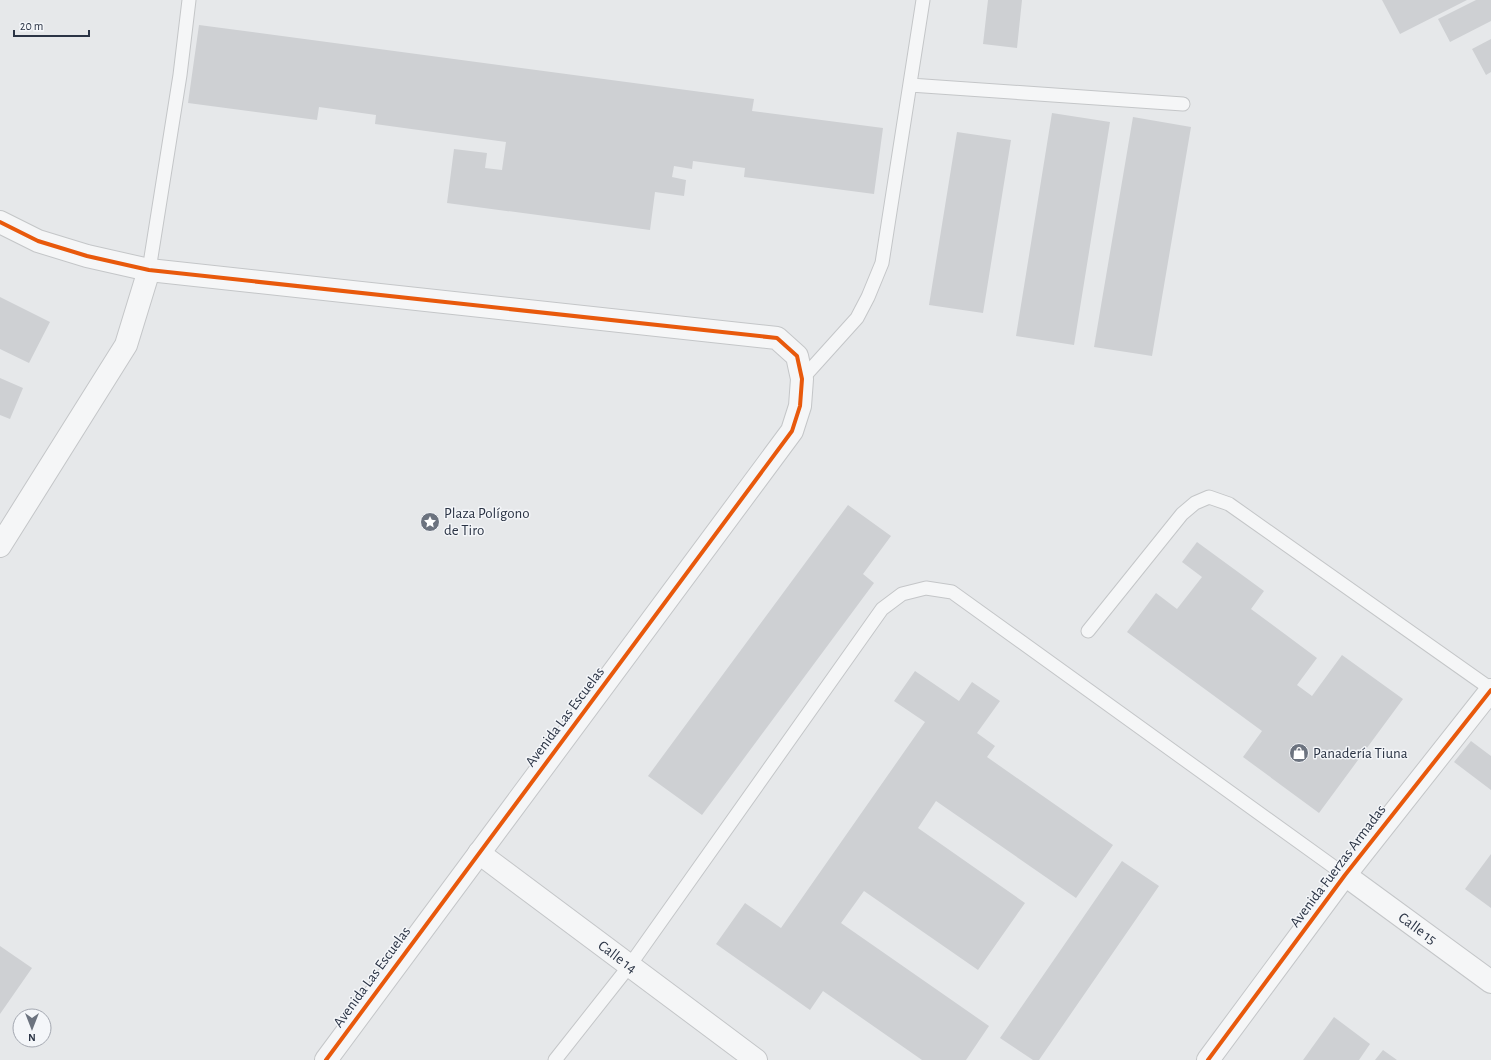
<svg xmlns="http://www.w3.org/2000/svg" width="1491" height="1060" font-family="'Alegreya Sans',sans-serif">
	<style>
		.building { fill: #ced0d3 }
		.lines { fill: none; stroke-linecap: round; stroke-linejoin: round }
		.service-casing { stroke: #c4c6c8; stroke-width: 15 }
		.minor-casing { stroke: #c4c6c8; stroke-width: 24 }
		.service { stroke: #f5f6f7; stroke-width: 13 }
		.minor { stroke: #f5f6f7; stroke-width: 22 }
		.cycleway-casing { stroke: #f4f6f9; stroke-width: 6 }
		.cycleway { stroke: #e8590c; stroke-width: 4 }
		.labels { text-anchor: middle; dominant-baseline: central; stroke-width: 3; stroke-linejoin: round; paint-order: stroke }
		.poi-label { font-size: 15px; fill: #2b3445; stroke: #f4f6f9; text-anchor: start }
		.street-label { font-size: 15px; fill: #2b3445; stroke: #f4f6f9 }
	</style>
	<rect width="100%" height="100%" fill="#e6e8ea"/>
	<path class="building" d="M 988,0 L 1022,0 L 1017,48 L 983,44 Z
		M 1382,0 L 1467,0 L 1400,34 Z
		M 1476,0 L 1491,0 L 1491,21 L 1450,42 L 1438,19 Z
		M 199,25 L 754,99 L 752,111 L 883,128 L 874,194 L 744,177 L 745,168 L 693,161 L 692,169 L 674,166 L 672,177 L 686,180 L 684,196 L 655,192 L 650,230 L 447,203 L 454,149 L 487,153 L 485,168 L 502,170 L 506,142 L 375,124 L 376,115 L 319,107 L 317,120 L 188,103 Z
		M 1491,39 L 1491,72 L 1486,75 L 1472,49 Z
		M 1052,113 L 1110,122 L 1074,345 L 1016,336 Z
		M 1133,117 L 1191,127 L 1152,356 L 1094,347 Z
		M 957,132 L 1011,140 L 983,313 L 929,305 Z
		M 0,297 L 50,322 L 29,363 L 0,349 Z
		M 0,378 L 23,388 L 10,419 L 0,415 Z
		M 848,505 L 891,536 L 863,574 L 874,583 L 702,815 L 648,776 Z
		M 1197,542 L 1264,591 L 1251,609 L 1317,658 L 1297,685 L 1312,696 L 1342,655 L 1403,699 L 1319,813 L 1243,757 L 1262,731 L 1127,632 L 1156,593 L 1177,609 L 1202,577 L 1182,562 Z
		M 915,671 L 959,701 L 972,682 L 1000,701 L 977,733 L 995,746 L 987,757 L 1113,845 L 1076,898 L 936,801 L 918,828 L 1025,903 L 978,970 L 864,891 L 841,923 L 989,1026 L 966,1060 L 922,1060 L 823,991 L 810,1010 L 716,944 L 745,903 L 781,928 L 925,722 L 894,701 Z
		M 1471,741 L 1491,756 L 1491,790 L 1454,762 Z
		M 1491,854 L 1491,908 L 1465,889 Z
		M 1122,861 L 1159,886 L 1039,1060 L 1033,1060 L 1000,1038 Z
		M 0,946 L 32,968 L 0,1014 Z
		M 1334,1017 L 1370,1044 L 1359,1060 L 1303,1060 Z
		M 1383,1050 L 1397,1060 L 1375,1060 Z"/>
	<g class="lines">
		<g class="service-casing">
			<path id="service" d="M 910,85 L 1183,104
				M 149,270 L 180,75 L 189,0
				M 802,379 L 857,318 L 868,297 L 882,263 L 923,0
				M 1088,631 L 1182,514 L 1195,503 L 1209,497 L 1229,504 L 1491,689
				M 555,1060 L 630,965 L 882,609 L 902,594 L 926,588 L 952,592 L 1345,875"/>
		</g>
		<g class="minor-casing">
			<g id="minor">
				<path d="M 0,222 L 38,241 L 87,256 L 149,270 L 777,338 L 797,356 L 802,379 L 800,406 L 792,431 L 326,1060"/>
				<path d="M 0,546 L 126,345 L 149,270"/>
				<path id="s1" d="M 479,853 L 756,1060"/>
				<path id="s2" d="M 1345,875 L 1491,982"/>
				<path d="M 1208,1060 L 1345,875 L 1491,690"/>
			</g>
		</g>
		<use href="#service" class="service"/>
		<use href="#minor" class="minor"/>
		<g class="cycleway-casing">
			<path id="cycleway" d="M 0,222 L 38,241 L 87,256 L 149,270 L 777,338 L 797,356 L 802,379 L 800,406 L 792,431 L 326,1060
				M 1208,1060 L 1345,875 L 1491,690"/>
		</g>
		<use href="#cycleway" class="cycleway"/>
	</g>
	<defs>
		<g id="sight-disc" transform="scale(1)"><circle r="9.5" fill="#6c737f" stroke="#f4f6f9"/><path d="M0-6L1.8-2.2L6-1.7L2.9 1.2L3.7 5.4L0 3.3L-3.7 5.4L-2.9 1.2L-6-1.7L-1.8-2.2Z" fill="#fff"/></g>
		<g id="shop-disc" transform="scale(1)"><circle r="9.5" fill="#6c737f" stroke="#f4f6f9"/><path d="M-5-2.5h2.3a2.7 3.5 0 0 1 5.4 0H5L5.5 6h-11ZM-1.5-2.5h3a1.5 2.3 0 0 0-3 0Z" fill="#fff"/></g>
	</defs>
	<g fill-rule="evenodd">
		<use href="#sight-disc" x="430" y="522"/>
		<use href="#shop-disc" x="1299" y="753"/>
	</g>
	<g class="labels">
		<g class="poi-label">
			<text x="444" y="513">Plaza Polígono<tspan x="444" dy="17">de Tiro</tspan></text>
			<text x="1313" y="753">Panadería Tiuna</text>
		</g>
		<g class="street-label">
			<text transform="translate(565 717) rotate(-53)">Avenida Las Escuelas</text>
			<text transform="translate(1338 866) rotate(-53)">Avenida Fuerzas Armadas</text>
			<text stroke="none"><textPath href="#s2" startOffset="90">Calle 15</textPath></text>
			<text stroke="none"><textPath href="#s1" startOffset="173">Calle 14</textPath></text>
			<text transform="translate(372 977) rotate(-54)">Avenida Las Escuelas</text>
		</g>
	</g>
	<g transform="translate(32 1028) rotate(180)"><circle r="19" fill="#f4f6f9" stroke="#a4a8b1"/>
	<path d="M0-3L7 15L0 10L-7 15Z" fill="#6c737f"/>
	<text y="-6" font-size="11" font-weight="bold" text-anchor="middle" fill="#2b3445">N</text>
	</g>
	<path d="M14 30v6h75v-6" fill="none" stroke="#2b3445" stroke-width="2"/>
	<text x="20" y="30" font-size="12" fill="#2b3445" stroke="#f4f6f9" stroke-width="3" paint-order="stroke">20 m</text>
</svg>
